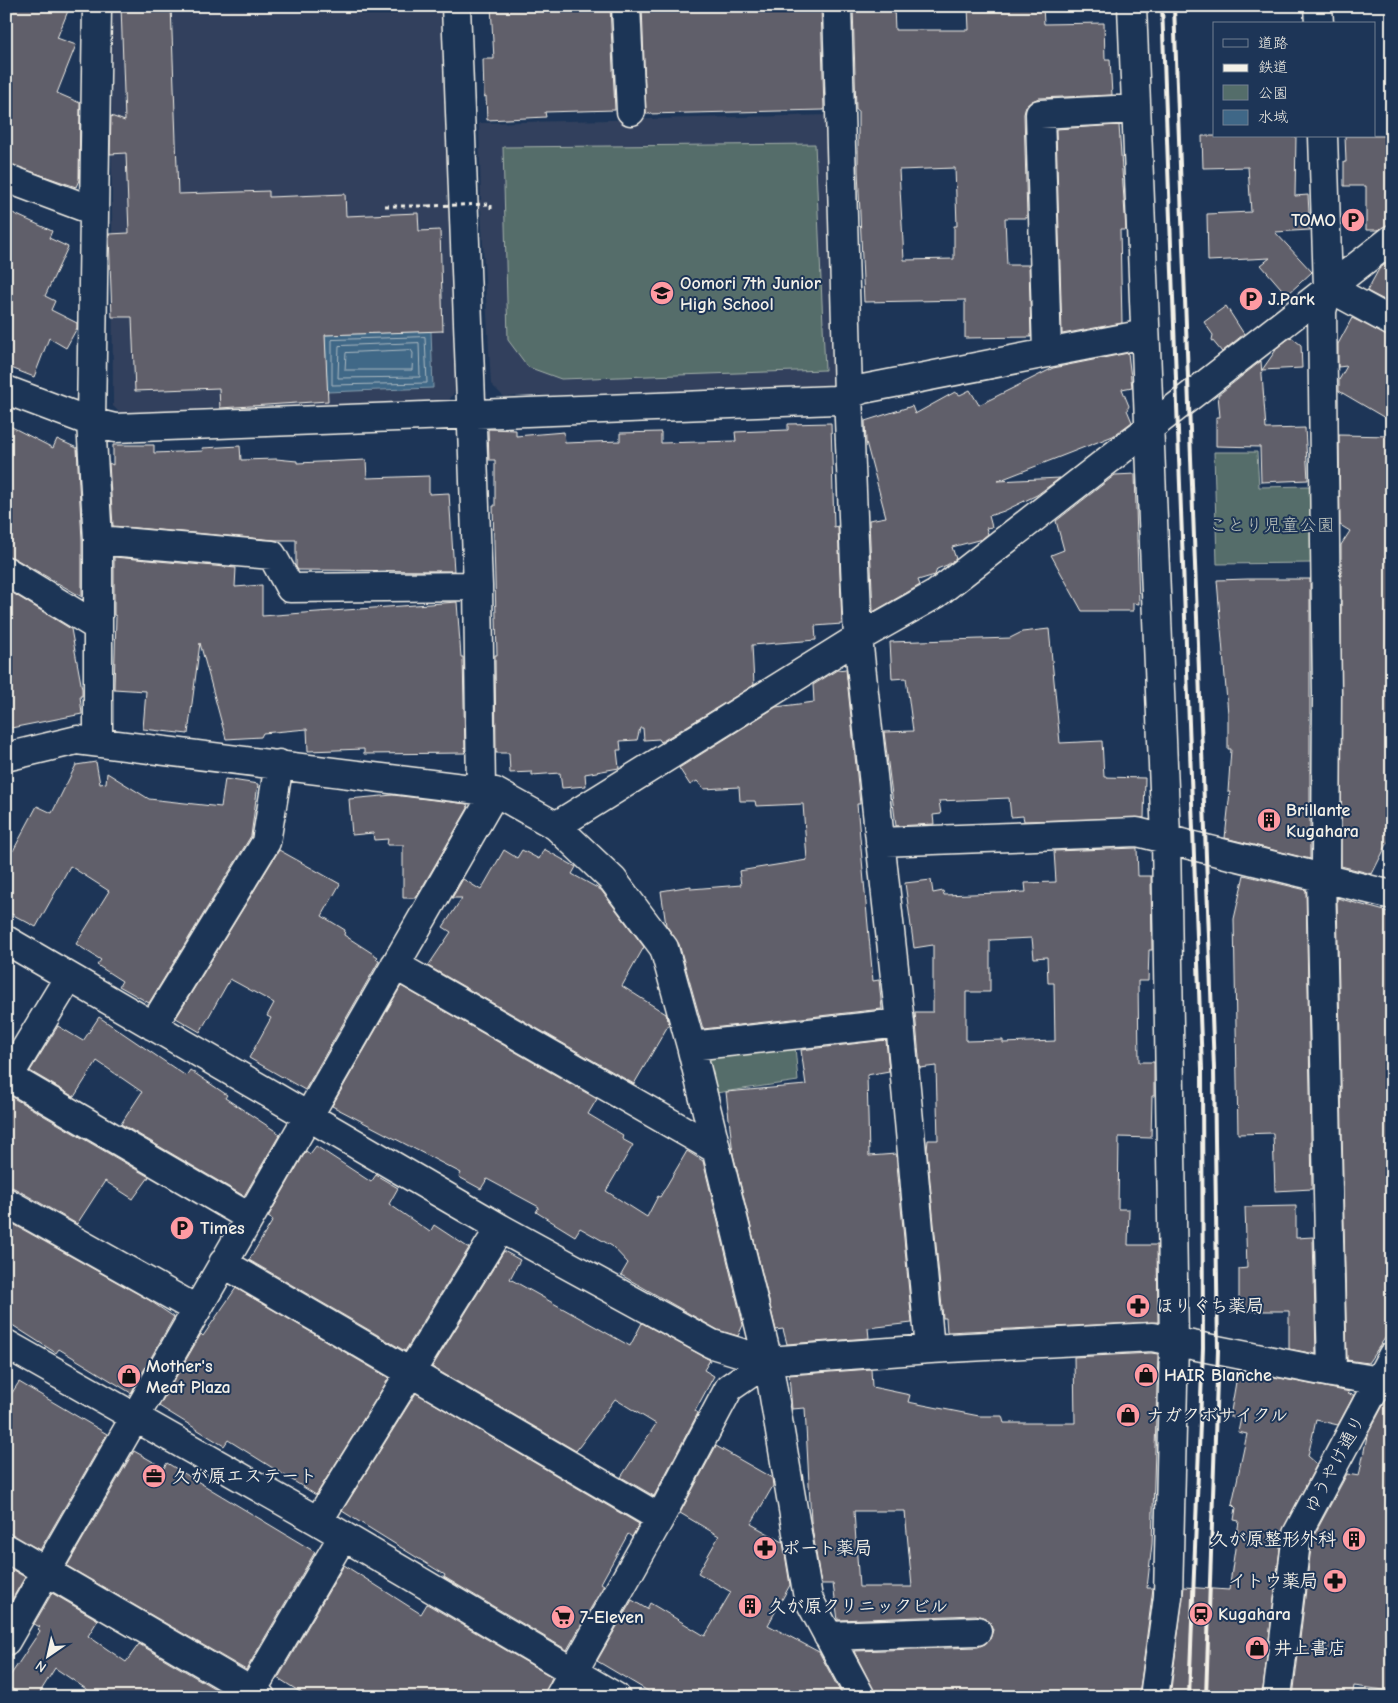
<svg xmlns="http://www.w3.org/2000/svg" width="1398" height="1703" font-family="'Comic Neue','Klee One',sans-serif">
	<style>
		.built { fill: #31415d }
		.green { fill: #546d6a; stroke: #a4afa9 }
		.water { fill: #3f6787; stroke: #879eae }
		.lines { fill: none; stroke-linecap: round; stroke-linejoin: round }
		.shore { stroke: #acbac1; stroke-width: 1 }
		.building { fill: #615e6b; stroke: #f4f1e8; fill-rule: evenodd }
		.minor-casing { stroke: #f4f1e8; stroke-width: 31 }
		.path { stroke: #f4f1e8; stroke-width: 3; stroke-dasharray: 4 4; stroke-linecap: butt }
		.minor { stroke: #1d3557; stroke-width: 28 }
		.rail { stroke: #f4f1e8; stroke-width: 4 }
		.path-bridge { stroke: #f4f1e8; stroke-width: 3; stroke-dasharray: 4 4; stroke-linecap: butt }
		.labels { text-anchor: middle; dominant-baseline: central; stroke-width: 4; stroke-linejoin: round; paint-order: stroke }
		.poi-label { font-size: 18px; font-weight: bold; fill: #f4f1e8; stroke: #1d3557; text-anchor: start }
		.park-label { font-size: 18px; fill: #bcc3bc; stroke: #1d3557 }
		.street-label { font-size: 18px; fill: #f4f1e8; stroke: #1d3557 }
	</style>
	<rect width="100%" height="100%" fill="#1d3557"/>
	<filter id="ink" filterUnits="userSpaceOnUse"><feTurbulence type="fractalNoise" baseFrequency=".02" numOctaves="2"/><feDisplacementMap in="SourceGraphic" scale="10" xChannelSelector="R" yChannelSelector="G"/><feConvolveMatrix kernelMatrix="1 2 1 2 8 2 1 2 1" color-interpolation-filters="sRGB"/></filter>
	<g filter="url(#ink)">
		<path class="built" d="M 111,6 L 442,6 L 450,200 L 481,200 L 479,123 L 829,115 L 843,376 L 833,385 L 504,397 L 491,384 L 481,210 L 450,210 L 456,390 L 448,402 L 122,415 L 113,406 Z"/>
		<path class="green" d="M 815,144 L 825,370 L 561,379 L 528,367 L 508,340 L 503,147 Z
			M 1214,452 L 1257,452 L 1259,487 L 1310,486 L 1312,563 L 1217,564 Z
			M 794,1035 L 798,1081 L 702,1095 L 691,1046 Z"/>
		<path class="water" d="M 431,331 L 433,388 L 327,392 L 325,335 Z"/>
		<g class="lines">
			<path class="shore" d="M 425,337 L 427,383 L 332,385 L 332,340 Z
				M 419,343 L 420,377 L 338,378 L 339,346 Z
				M 411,350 L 413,353 L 412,370 L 345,370 L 346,353 Z"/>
		</g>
		<path class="building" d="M 6,6 L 70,6 L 57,38 L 76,45 L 57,93 L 80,103 L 79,180 L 76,187 L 6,163 Z
			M 121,6 L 171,6 L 178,194 L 269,191 L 269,197 L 345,194 L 346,216 L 418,213 L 419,231 L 440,230 L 443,331 L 325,335 L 328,401 L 220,408 L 219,388 L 135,391 L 132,317 L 112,317 L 109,234 L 129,233 L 126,153 L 110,154 L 111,116 L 125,121 Z
			M 491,6 L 610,6 L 615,110 L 545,112 L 546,117 L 487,120 L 486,96 L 484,97 L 483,59 L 494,59 Z
			M 642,6 L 720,6 L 720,10 L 821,6 L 824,110 L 646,114 Z
			M 853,6 L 894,6 L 895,30 L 969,30 L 968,6 L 1043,6 L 1044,24 L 1104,23 L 1105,59 L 1110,59 L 1112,95 L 1039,98 L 1032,101 L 1026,106 L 1024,114 L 1027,218 L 1005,218 L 1007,265 L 1029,265 L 1031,337 L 965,338 L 965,300 L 864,302 L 858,170 L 858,110 L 856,110 ZM 955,168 L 957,226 L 954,226 L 954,259 L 904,260 L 899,170 Z
			M 1119,125 L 1126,230 L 1120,230 L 1122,323 L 1062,334 L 1056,129 Z
			M 1202,136 L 1296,136 L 1295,196 L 1308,195 L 1310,230 L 1275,232 L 1312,272 L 1287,295 L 1261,265 L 1270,258 L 1208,261 L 1207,214 L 1251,212 L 1248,167 L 1203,168 Z
			M 1345,136 L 1392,136 L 1392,224 L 1378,230 L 1366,230 L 1366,186 L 1344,186 L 1344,162 L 1346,162 Z
			M 6,210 L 52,231 L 49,238 L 68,247 L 45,296 L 55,301 L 51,310 L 77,323 L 77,328 L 66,348 L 49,338 L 34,377 L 6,366 Z
			M 1392,259 L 1392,304 L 1367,291 L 1379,269 Z
			M 1226,306 L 1244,334 L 1222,352 L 1212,340 L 1213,335 L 1204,322 Z
			M 1352,318 L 1392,338 L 1392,422 L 1339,391 L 1339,380 L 1347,366 L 1338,367 L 1338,344 Z
			M 1291,337 L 1301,345 L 1302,368 L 1262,370 L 1278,347 Z
			M 1128,353 L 1132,387 L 1122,389 L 1129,406 L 1127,410 L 1132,422 L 1113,436 L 998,481 L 1060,478 L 1037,495 L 1004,511 L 989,516 L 992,527 L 986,528 L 988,534 L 982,539 L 952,547 L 956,559 L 947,565 L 937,569 L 935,575 L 918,580 L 920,585 L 873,612 L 869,520 L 886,517 L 866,442 L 865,421 L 912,406 L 915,414 L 955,392 L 960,395 L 970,390 L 979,405 L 1053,368 Z
			M 1261,361 L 1266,429 L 1305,428 L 1308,480 L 1261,482 L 1260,447 L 1216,446 L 1216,417 L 1220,417 L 1218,395 Z
			M 831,423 L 834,527 L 838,526 L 842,624 L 815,626 L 816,640 L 752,645 L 754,685 L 661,742 L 659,739 L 644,740 L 643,728 L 640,728 L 637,740 L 620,741 L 621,750 L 617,750 L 619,768 L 585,774 L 586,786 L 562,788 L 560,773 L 532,775 L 532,772 L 510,773 L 509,753 L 496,753 L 495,655 L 497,655 L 493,506 L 495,506 L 495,460 L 489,460 L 488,429 L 516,430 L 516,436 L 564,432 L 565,443 L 620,441 L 620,433 L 661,432 L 661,443 L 736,441 L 735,432 L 788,430 L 788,424 Z
			M 6,424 L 53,448 L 57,439 L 77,448 L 82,540 L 82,597 L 14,558 L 6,555 Z
			M 1339,435 L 1392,436 L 1392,834 L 1372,874 L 1341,866 L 1341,545 L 1350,531 L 1340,525 Z
			M 113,445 L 154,445 L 154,453 L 203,451 L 202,448 L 240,446 L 241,460 L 276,459 L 297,461 L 297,463 L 366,460 L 367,478 L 429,476 L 429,494 L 449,493 L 454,571 L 298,570 L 296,567 L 296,540 L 275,540 L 113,526 L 109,463 L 113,465 Z
			M 1135,474 L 1139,604 L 1133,603 L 1133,611 L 1082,611 L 1051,555 L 1064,550 L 1056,521 L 1115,475 Z
			M 114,557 L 236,568 L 235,587 L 262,585 L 262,616 L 457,602 L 461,657 L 463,657 L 465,753 L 364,754 L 364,749 L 308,751 L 307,729 L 263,733 L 261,737 L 226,739 L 200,643 L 188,734 L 143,729 L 146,691 L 114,689 L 116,616 L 114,615 Z
			M 1248,579 L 1310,579 L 1310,859 L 1225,838 L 1230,792 L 1228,792 L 1231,749 L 1228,749 L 1228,714 L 1217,580 Z
			M 6,589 L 71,629 L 82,689 L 82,696 L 80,696 L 82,714 L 6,729 L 6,682 L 11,681 L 6,660 Z
			M 1049,629 L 1060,743 L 1102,741 L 1104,777 L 1145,778 L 1144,818 L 1024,821 L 1023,816 L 1011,817 L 1009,798 L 939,801 L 941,814 L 933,815 L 934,824 L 896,826 L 884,732 L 913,731 L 906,678 L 892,679 L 890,642 L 1010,638 L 1022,632 Z
			M 846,669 L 860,804 L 857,804 L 873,981 L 879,980 L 882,1009 L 703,1029 L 679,944 L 666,925 L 661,891 L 691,886 L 691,889 L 741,885 L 739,871 L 807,860 L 803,804 L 756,806 L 755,801 L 740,801 L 739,787 L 704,789 L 697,781 L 690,785 L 679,768 L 776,707 L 814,702 L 813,685 L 837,670 Z
			M 96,762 L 100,784 L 106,783 L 107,773 L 149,799 L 221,807 L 225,779 L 258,784 L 251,836 L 149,1003 L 119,986 L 122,981 L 97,965 L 101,960 L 76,944 L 109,891 L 70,866 L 36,927 L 6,911 L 6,847 L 13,851 L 37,806 L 52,813 L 76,765 Z
			M 393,795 L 467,804 L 468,808 L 416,898 L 403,898 L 403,845 L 387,845 L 388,839 L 374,840 L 373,833 L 352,835 L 349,799 Z
			M 1137,848 L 1138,876 L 1151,876 L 1152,950 L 1149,950 L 1148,981 L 1138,981 L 1139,1062 L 1154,1062 L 1154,1096 L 1152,1096 L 1151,1138 L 1119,1137 L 1118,1209 L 1129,1209 L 1128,1245 L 1157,1245 L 1158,1322 L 947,1332 L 946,1318 L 943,1318 L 927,1150 L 928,1140 L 938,1140 L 936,1066 L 920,1068 L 915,1012 L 933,1012 L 933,945 L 914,948 L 905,883 L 931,880 L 933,893 L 943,891 L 944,895 L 1026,892 L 1025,883 L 1056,882 L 1054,851 ZM 1032,938 L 1034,958 L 1047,957 L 1048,983 L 1054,983 L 1055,1041 L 1003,1043 L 1003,1040 L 966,1041 L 966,992 L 990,992 L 990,940 Z
			M 544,849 L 576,867 L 572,874 L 601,890 L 644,947 L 622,986 L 666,1014 L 669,1024 L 634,1084 L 428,966 L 451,932 L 443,927 L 462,898 L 452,898 L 463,879 L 481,890 L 504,850 L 517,858 L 522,850 L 539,859 Z
			M 279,850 L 340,884 L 322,916 L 345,930 L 344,935 L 378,957 L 376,959 L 379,961 L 305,1090 L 249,1058 L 271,1018 L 267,1016 L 274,1003 L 230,979 L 200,1032 L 176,1018 Z
			M 1244,875 L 1306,890 L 1312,1189 L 1275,1191 L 1273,1133 L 1238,1134 L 1234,919 Z
			M 1337,898 L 1392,913 L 1392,1328 L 1368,1363 L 1347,1360 Z
			M 401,986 L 597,1099 L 588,1114 L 623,1135 L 622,1139 L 633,1145 L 606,1191 L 647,1217 L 658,1196 L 660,1197 L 687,1151 L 703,1161 L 743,1325 L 738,1336 L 718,1330 L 621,1275 L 628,1263 L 612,1246 L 580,1228 L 575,1236 L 536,1212 L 539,1207 L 487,1179 L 481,1189 L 459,1177 L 461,1173 L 332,1106 Z
			M 99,1017 L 186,1076 L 190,1070 L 227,1095 L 225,1098 L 280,1134 L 244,1196 L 121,1124 L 142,1092 L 97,1061 L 74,1097 L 30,1071 L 58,1026 L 83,1041 Z
			M 886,1040 L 889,1071 L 867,1075 L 869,1156 L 896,1154 L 912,1323 L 868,1328 L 869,1338 L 787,1344 L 783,1329 L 776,1330 L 733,1154 L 726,1092 L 806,1085 L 801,1050 Z
			M 10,1096 L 149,1177 L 133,1199 L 105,1181 L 77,1224 L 14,1188 L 6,1186 L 6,1097 Z
			M 316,1146 L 371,1182 L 376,1175 L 398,1188 L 389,1204 L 430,1232 L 434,1225 L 469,1248 L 405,1351 L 249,1260 L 273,1220 L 268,1217 L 306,1151 L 310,1154 Z
			M 1296,1206 L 1296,1238 L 1313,1237 L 1316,1354 L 1289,1349 L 1289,1311 L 1239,1311 L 1239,1269 L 1247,1268 L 1245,1207 Z
			M 6,1220 L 149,1300 L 174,1317 L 131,1393 L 59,1349 L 56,1353 L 6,1321 Z
			M 504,1251 L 520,1260 L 510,1279 L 630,1346 L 642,1323 L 710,1360 L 704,1370 L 714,1376 L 695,1411 L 698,1413 L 654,1496 L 621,1477 L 656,1424 L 615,1399 L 576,1451 L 432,1367 Z
			M 236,1288 L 389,1378 L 316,1495 L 228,1440 L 224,1446 L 159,1406 L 201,1334 L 203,1336 Z
			M 1151,1353 L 1158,1354 L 1152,1544 L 1147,1588 L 1153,1588 L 1152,1596 L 1139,1697 L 877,1697 L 854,1651 L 978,1647 L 985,1644 L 990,1639 L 993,1630 L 990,1622 L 985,1618 L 976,1615 L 838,1620 L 833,1584 L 821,1584 L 811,1521 L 805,1408 L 792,1409 L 789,1375 L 871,1369 L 872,1387 L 910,1395 L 908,1402 L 979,1416 L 1002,1416 L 1004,1423 L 1075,1423 L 1074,1357 ZM 854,1511 L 905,1511 L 912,1587 L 859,1587 Z
			M 1238,1370 L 1350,1392 L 1348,1394 L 1354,1395 L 1338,1425 L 1316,1420 L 1308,1456 L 1317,1464 L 1282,1532 L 1262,1697 L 1170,1697 L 1184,1587 L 1229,1590 L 1239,1521 L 1234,1520 L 1236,1508 L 1232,1504 L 1247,1434 L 1238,1432 L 1241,1418 L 1230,1417 Z
			M 19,1382 L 107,1434 L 40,1550 L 6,1532 L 6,1402 Z
			M 416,1393 L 639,1524 L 632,1537 L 628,1534 L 601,1583 L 604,1585 L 567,1650 L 444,1577 L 445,1575 L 342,1511 Z
			M 1387,1398 L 1392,1398 L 1392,1691 L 1354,1686 L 1352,1697 L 1293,1697 L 1312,1539 L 1347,1474 L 1359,1476 L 1367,1436 Z
			M 716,1446 L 772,1478 L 773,1486 L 751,1524 L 783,1542 L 790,1585 L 768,1625 L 819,1652 L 843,1697 L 658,1697 L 597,1661 L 632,1600 L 647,1609 L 650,1603 L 705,1636 L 731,1592 L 698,1573 L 719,1536 L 680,1513 Z
			M 134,1451 L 164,1468 L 167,1463 L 315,1552 L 246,1670 L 67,1566 Z
			M 344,1565 L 421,1614 L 427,1604 L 552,1677 L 544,1696 L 308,1697 L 278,1678 Z
			M 6,1566 L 25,1577 L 7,1608 L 6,1607 Z
			M 52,1593 L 98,1620 L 88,1636 L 126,1662 L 139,1644 L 224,1694 L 222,1697 L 98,1697 L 55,1668 L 37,1697 L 24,1697 L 6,1685 L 6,1682 L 40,1631 L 38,1629 L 40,1627 L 34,1624 Z"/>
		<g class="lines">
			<g class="minor-casing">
				<path id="minor" d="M 97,6 L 91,422 L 98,540 L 98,741
					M 456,6 L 478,586 L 481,790
					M 626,6 L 631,111
					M 837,6 L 848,394 L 858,638 L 900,1023 L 930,1349
					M 1132,6 L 1166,838 L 1174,1342 L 1168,1597 L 1154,1697
					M 1318,6 L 1319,24
					M 1323,136 L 1328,287 L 1322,311 L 1327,693 L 1326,864 L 1321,877 L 1332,1373
					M 6,178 L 94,211
					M 1328,287 L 1392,322
					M 1047,352 L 1040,114 L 1134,109
					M 6,390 L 91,422 L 115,428 L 836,400 L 863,389 L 1145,334
					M 98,540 L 272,555 L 290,588 L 478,586
					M 6,571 L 98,627
					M 6,757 L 77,740 L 495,792 L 556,826 L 613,880 L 664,948 L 691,1046 L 768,1361 L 808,1598 L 861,1697
					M 556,826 L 858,638 L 936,594 L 1392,239
					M 880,842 L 1137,832 L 1392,895
					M 6,940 L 500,1228 L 712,1344 L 768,1361 L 930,1349 L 1152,1337 L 1332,1373 L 1392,1383
					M 395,965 L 714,1148
					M 153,1026 L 266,842 L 279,764
					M 691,1046 L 900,1023
					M 9,1077 L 249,1217
					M 6,1081 L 69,977
					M 6,1202 L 196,1309
					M 223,1263 L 660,1518
					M 6,1344 L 318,1521 L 616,1697
					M 318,1521 L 500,1228
					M 6,1548 L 261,1697
					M 828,1636 L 977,1631
					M 6,1641 L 495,792
					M 252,1691 L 343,1536
					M 559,1697 L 660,1518 L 729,1388 L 768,1361
					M 1277,1697 L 1297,1534 L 1392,1356"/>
			</g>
			<path class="path" d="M 385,206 L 428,206"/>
			<use href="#minor" class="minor"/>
			<path class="rail" d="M 1162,6 L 1202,1069 L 1203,1348 L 1189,1697
				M 1174,6 L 1214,1069 L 1218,1351 L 1206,1697"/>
			<path class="path-bridge" d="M 428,206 L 491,204 L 491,209"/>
		</g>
	</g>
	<defs>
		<g id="parking-disc" transform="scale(1.25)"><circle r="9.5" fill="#ff9aa2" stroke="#1d3557"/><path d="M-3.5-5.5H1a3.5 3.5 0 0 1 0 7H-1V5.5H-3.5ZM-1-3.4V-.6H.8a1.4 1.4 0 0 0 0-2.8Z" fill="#111"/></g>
		<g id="school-disc" transform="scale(1.25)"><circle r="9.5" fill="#ff9aa2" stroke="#1d3557"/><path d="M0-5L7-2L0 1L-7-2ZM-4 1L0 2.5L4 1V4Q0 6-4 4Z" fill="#111"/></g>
		<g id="building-disc" transform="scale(1.25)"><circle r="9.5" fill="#ff9aa2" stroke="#1d3557"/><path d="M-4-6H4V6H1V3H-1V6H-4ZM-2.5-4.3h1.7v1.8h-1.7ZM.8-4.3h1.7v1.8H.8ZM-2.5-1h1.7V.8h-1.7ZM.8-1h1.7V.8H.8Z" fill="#111"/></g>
		<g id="pharmacy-disc" transform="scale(1.25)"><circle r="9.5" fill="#ff9aa2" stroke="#1d3557"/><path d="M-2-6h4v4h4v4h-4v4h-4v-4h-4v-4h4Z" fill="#111"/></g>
		<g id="shop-disc" transform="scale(1.25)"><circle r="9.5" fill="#ff9aa2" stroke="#1d3557"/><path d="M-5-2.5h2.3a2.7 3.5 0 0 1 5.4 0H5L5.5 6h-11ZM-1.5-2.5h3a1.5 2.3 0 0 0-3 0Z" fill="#111"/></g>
		<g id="office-disc" transform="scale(1.25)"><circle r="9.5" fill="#ff9aa2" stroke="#1d3557"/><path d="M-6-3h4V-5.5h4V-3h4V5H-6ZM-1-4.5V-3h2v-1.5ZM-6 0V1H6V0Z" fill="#111"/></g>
		<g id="station-disc" transform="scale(1.25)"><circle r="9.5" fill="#ff9aa2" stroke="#1d3557"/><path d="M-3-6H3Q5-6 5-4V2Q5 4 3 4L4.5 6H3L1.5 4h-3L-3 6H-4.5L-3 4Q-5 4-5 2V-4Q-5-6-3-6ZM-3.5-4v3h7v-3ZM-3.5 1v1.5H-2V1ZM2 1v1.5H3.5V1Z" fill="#111"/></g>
		<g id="supermarket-disc" transform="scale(1.25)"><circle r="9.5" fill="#ff9aa2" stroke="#1d3557"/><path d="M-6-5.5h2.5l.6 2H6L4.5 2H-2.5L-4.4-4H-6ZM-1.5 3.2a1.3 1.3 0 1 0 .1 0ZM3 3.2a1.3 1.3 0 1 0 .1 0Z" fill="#111"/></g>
	</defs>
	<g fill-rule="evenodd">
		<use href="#parking-disc" x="1353" y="220"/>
		<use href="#school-disc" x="662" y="293"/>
		<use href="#parking-disc" x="1251" y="299"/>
		<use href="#building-disc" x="1269" y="820"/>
		<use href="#parking-disc" x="182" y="1228"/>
		<use href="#pharmacy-disc" x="1138" y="1306"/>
		<use href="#shop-disc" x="1146" y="1375"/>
		<use href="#shop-disc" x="129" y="1376"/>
		<use href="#shop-disc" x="1128" y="1415"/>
		<use href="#office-disc" x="154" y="1476"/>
		<use href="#building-disc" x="1354" y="1539"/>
		<use href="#pharmacy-disc" x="765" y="1548"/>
		<use href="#pharmacy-disc" x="1335" y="1581"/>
		<use href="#building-disc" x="750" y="1606"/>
		<use href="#station-disc" x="1201" y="1614"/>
		<use href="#supermarket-disc" x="563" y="1617"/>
		<use href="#shop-disc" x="1257" y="1648"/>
	</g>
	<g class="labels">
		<g class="poi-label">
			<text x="1336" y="220" text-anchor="end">TOMO</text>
			<text x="680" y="283">Oomori 7th Junior<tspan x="680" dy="21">High School</tspan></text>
			<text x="1268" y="299">J.Park</text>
			<text x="1286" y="810">Brillante<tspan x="1286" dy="21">Kugahara</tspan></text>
			<text x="200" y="1228">Times</text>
			<text x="1156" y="1306">ほりぐち薬局</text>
			<text x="146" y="1366">Mother's<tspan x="146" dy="21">Meat Plaza</tspan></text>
			<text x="1164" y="1375">HAIR Blanche</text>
			<text x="1146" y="1415">ナガクボサイクル</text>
			<text x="172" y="1476">久が原エステート</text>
			<text x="1336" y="1539" text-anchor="end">久が原整形外科</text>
			<text x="782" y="1548">ポート薬局</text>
			<text x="1318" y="1581" text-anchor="end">イトウ薬局</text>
			<text x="768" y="1606">久が原クリニックビル</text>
			<text x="1218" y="1614">Kugahara</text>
			<text x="580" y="1617">7-Eleven</text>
			<text x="1274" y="1648">井上書店</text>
		</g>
		<g class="park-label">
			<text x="1272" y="525">ことり児童公園</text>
		</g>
		<g class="street-label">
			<text transform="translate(1335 1464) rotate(-62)">ゆうやけ通り</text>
		</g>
	</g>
	<rect width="1398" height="1703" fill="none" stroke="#1d3557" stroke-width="25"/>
	<rect x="12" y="12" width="1373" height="1678" fill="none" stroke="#f4f1e8" stroke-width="2" filter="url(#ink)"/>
	<rect x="1213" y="22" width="162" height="115" fill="#1d3557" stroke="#738091"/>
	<rect x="1223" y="39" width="25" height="8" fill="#1d3557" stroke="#738091"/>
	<text x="1258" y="48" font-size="15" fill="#f4f1e8">道路</text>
	<rect x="1223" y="64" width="25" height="8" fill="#f4f1e8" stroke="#738091"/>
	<text x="1258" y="72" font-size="15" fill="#f4f1e8">鉄道</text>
	<rect x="1223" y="85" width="25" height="15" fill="#546d6a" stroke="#738091"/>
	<text x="1258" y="98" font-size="15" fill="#f4f1e8">公園</text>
	<rect x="1223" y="110" width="25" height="15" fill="#3f6787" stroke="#738091"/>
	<text x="1258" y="122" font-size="15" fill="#f4f1e8">水域</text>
	<g transform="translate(48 1656) rotate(214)" stroke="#1d3557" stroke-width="4" paint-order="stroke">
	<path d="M0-4L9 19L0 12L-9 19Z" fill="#f4f1e8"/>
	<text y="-8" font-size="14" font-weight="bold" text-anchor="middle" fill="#f4f1e8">N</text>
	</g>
</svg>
